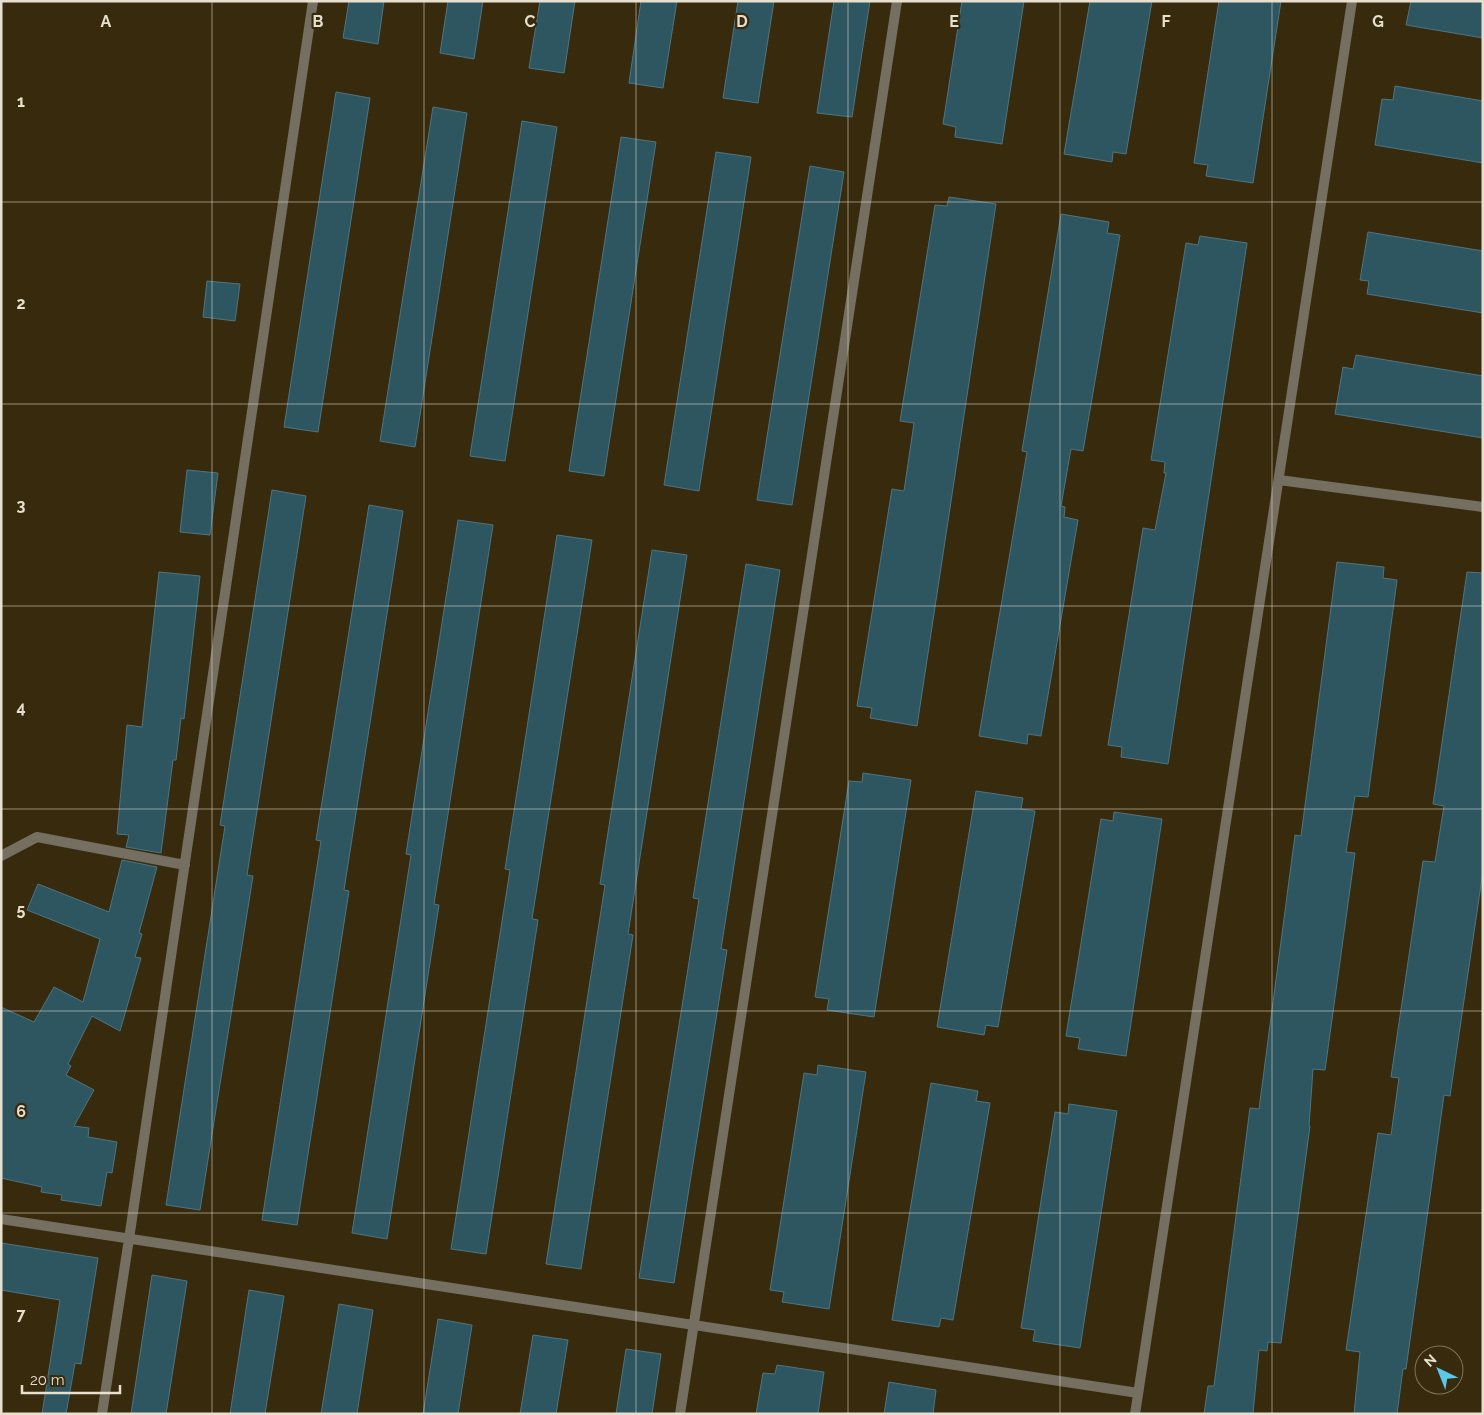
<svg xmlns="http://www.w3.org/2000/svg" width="1484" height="1415" font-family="Raleway,sans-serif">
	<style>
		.building { fill: #2e5661; stroke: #4d7581 }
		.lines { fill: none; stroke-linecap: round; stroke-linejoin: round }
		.service { stroke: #756f61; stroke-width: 10 }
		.grid { fill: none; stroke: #e7e0cf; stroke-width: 1; stroke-opacity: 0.55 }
		.grid-label { font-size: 16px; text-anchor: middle; font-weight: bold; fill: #e7e0cf; stroke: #382b0d; stroke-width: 4.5; stroke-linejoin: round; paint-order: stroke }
	</style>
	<rect width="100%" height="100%" fill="#382b0d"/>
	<path class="building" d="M 349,1 L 384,1 L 378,44 L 343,38 Z
		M 448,1 L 483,1 L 474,59 L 440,53 Z
		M 540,1 L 575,1 L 564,73 L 529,68 Z
		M 641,1 L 677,1 L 663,88 L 629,83 Z
		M 738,1 L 774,1 L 758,103 L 723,98 Z
		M 834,1 L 870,1 L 852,117 L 817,113 Z
		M 962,1 L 1024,1 L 1002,144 L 955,137 L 956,127 L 943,124 Z
		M 1090,1 L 1152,1 L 1126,154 L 1113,152 L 1112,162 L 1064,154 Z
		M 1219,1 L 1281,1 L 1253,183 L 1206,176 L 1208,165 L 1194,163 Z
		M 1411,1 L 1483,1 L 1483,38 L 1406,25 Z
		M 1395,86 L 1483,101 L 1483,163 L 1375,145 L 1382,99 L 1393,100 Z
		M 336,92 L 370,98 L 318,432 L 284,427 Z
		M 433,107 L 467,113 L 415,447 L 380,441 Z
		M 522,121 L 557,127 L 505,461 L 470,456 Z
		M 621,137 L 656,142 L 604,476 L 569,471 Z
		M 716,152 L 751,157 L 699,491 L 664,485 Z
		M 810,166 L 844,172 L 792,505 L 757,500 Z
		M 949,197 L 996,204 L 917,726 L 870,718 L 872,708 L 857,706 L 892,489 L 904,491 L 914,423 L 900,421 L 935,205 L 947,206 Z
		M 1061,214 L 1109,222 L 1107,233 L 1120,235 L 1083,451 L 1071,449 L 1061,506 L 1065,507 L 1064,517 L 1078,520 L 1041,736 L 1028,734 L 1027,744 L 979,736 L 1027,452 L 1022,451 Z
		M 1368,232 L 1483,251 L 1483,313 L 1367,294 L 1369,281 L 1360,280 Z
		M 1200,236 L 1247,243 L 1168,764 L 1121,757 L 1122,747 L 1108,745 L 1143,528 L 1155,530 L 1166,473 L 1164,473 L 1165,462 L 1151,460 L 1186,243 L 1198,245 Z
		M 207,281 L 240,284 L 235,321 L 203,317 Z
		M 1356,355 L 1483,376 L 1483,438 L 1335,414 L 1343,367 L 1353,369 Z
		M 187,470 L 218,473 L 210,535 L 180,532 Z
		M 272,490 L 306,496 L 247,875 L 253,876 L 200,1210 L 166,1205 L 225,826 L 220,825 Z
		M 369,505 L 403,511 L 344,890 L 349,891 L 297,1225 L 262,1220 L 321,841 L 316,840 Z
		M 458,520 L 493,525 L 434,904 L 439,905 L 387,1239 L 352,1233 L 411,855 L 406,854 Z
		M 557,535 L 592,540 L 532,919 L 538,920 L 486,1254 L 451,1249 L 510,870 L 505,869 Z
		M 652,550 L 687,555 L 628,934 L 633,935 L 581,1269 L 546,1264 L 605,885 L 600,884 Z
		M 1337,562 L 1384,567 L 1383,578 L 1397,580 L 1368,797 L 1355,796 L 1346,852 L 1355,853 L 1325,1070 L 1313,1069 L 1309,1126 L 1310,1126 L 1281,1343 L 1268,1342 L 1267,1351 L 1259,1350 L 1253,1414 L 1204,1414 L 1208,1386 L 1214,1386 L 1250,1108 L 1259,1109 L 1295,835 L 1301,836 Z
		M 746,564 L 780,570 L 721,949 L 727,950 L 674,1283 L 639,1278 L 699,899 L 693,898 Z
		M 159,572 L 200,576 L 184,719 L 181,718 L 176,760 L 173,760 L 161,853 L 126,847 L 129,835 L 117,834 L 127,725 L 142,727 Z
		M 1467,572 L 1483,573 L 1483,871 L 1450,1096 L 1444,1095 L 1406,1369 L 1403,1369 L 1397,1414 L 1354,1414 L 1360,1352 L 1346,1350 L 1378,1133 L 1391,1135 L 1399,1078 L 1391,1077 L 1423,861 L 1435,862 L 1444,806 L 1433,804 Z
		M 863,773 L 911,780 L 874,1017 L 827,1010 L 829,999 L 815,997 L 849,781 L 862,782 Z
		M 976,791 L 1023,798 L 1021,809 L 1035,811 L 998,1027 L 986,1025 L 984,1035 L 937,1027 Z
		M 1114,812 L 1162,819 L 1126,1056 L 1078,1049 L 1080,1038 L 1066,1036 L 1101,819 L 1113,821 Z
		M 122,860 L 157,867 L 139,933 L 142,934 L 135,957 L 141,958 L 120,1031 L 92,1016 L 68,1064 L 71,1066 L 66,1075 L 94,1090 L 74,1126 L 89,1128 L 88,1137 L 117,1142 L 112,1173 L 107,1172 L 101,1206 L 61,1200 L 62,1195 L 41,1192 L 42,1187 L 1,1178 L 1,1007 L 34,1022 L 54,987 L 83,1002 L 100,939 L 27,910 L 38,884 L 109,912 Z
		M 818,1065 L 866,1072 L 829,1309 L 782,1302 L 784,1292 L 770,1290 L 804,1073 L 817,1075 Z
		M 931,1083 L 978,1091 L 976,1101 L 990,1103 L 953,1320 L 941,1318 L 939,1327 L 892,1320 Z
		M 1069,1104 L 1117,1111 L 1080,1348 L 1033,1341 L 1035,1330 L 1021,1328 L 1055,1112 L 1068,1114 Z
		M 1,1243 L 98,1258 L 81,1364 L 75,1363 L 66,1414 L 42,1414 L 60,1300 L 1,1290 Z
		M 152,1275 L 187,1281 L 166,1414 L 131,1414 Z
		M 249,1290 L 284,1296 L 265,1414 L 230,1414 Z
		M 339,1304 L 373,1310 L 357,1414 L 321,1414 Z
		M 438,1319 L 472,1325 L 458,1414 L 423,1414 Z
		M 533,1335 L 568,1340 L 556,1414 L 520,1414 Z
		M 626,1349 L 661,1354 L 652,1414 L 616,1414 Z
		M 777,1365 L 824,1372 L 818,1414 L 756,1414 L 763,1373 L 775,1374 Z
		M 889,1382 L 936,1390 L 933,1414 L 884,1414 Z"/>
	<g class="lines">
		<path class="service" d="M 1279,480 L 1483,507
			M 1,856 L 37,837 L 185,865
			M 1,1219 L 1138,1393
			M 102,1414 L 129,1239 L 313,1
			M 680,1414 L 897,1
			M 1135,1414 L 1352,1"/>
	</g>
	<path class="grid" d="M 212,1 L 212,1414M 424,1 L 424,1414M 636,1 L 636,1414M 848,1 L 848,1414M 1060,1 L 1060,1414M 1272,1 L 1272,1414M 1,202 L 1483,202M 1,404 L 1483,404M 1,606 L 1483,606M 1,809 L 1483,809M 1,1011 L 1483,1011M 1,1213 L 1483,1213"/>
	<g class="grid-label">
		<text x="106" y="27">A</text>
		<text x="318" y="27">B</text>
		<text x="530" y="27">C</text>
		<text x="742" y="27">D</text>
		<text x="954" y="27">E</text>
		<text x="1166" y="27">F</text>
		<text x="1378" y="27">G</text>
		<text x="21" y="107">1</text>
		<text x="21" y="309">2</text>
		<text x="21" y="511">3</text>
		<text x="21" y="713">4</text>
		<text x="21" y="915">5</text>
		<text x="21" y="1117">6</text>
		<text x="21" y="1320">7</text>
	</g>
	<rect width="1484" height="1415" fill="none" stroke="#e7e0cf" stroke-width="5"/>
	<g transform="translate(1439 1370) rotate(317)"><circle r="24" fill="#382b0d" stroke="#7e735b"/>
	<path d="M0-4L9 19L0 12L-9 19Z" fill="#5bc8e7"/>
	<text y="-8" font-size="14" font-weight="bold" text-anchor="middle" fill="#e7e0cf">N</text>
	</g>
	<path d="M22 1385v8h98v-8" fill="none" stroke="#e7e0cf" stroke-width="2.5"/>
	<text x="30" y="1385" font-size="15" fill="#e7e0cf" stroke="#382b0d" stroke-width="4" paint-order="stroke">20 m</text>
</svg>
